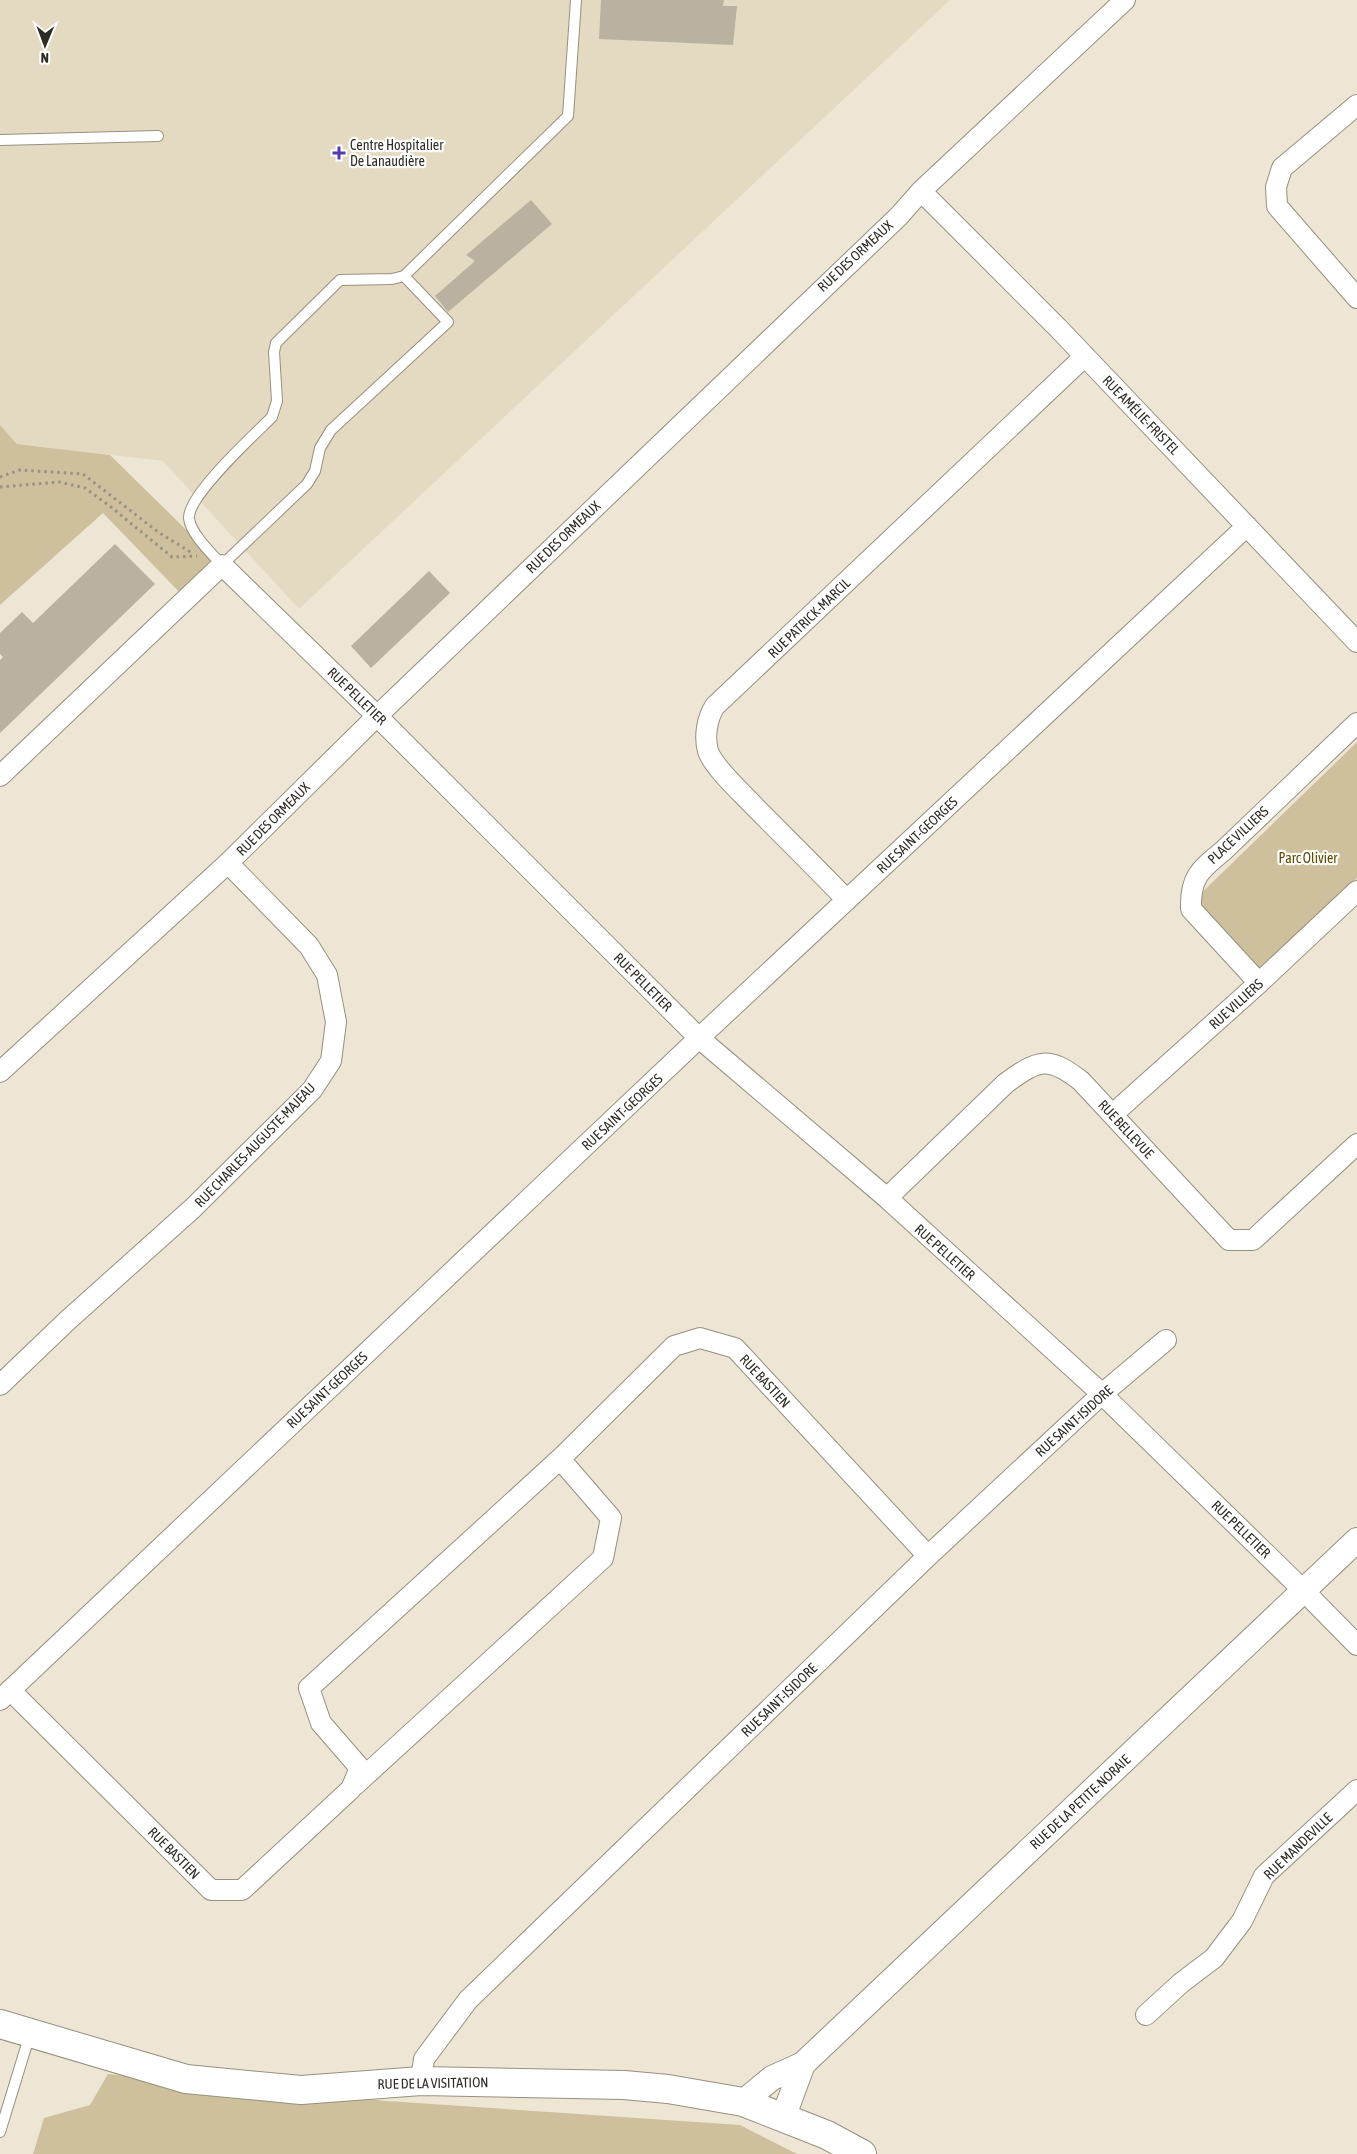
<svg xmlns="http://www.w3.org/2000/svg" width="1357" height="2154" font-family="'Asap Condensed',sans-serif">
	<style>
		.built { fill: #e4dac1 }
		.green { fill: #cec09c }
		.building { fill: #b9b2a1 }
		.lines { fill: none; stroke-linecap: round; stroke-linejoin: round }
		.service-casing { stroke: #96907f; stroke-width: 12 }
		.minor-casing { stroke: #96907f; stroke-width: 22 }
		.tertiary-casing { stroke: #96907f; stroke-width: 26 }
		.secondary-casing { stroke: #96907f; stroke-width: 30 }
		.path { stroke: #969285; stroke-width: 3; stroke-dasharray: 2.5 4; stroke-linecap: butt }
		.service { stroke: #fff; stroke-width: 10 }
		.minor { stroke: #fff; stroke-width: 20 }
		.tertiary { stroke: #fff; stroke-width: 24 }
		.secondary { stroke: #fff; stroke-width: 28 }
		.poi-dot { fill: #5639b1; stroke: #fff; stroke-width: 2 }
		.labels { text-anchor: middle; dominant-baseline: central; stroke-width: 4.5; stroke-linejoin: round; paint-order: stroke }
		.poi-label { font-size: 14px; fill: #2e2c25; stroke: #fff; text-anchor: start }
		.street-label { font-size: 14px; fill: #2e2c25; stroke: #fff }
		.park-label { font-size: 14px; fill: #5f4900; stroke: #fff }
	</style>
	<rect width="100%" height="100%" fill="#ede6d4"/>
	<path class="built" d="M 0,0 L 950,0 L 299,609 L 163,461 L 17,444 L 0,425 Z"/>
	<path class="green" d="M 0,425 L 17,444 L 110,455 L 222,565 L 186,599 L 103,513 L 0,605 Z
		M 1357,742 L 1357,878 L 1261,972 L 1192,902 Z
		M 108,2074 L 387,2101 L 740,2125 L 797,2154 L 33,2154 L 44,2118 L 90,2105 Z"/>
	<path class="building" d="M 601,0 L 724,0 L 723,6 L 737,6 L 733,45 L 599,39 Z
		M 531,200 L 552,224 L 448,312 L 435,296 L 475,261 L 466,255 Z
		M 115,544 L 155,584 L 0,733 L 0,660 L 3,657 L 0,654 L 0,633 L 22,612 L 33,623 Z
		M 429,571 L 450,593 L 371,668 L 351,646 Z"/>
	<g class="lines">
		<g class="service-casing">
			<path id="service" d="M 0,140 L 158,136
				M 404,276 L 448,322 L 331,430 L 320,448 L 315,471 L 307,484 L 222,565 C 212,554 190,533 189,518 C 188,495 254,435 272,417 L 277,401 L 274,352 L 276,343 L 340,280 L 392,279 L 404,276 L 568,116 L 576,0
				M 0,2132 L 30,2034"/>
		</g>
		<g class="minor-casing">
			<path id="minor" d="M 1357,105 L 1282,168 L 1276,187 L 1277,206 L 1357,298
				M 921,191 L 1058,328 L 1357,642
				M 0,776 L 222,565 L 377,716 L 699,1038 L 887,1198 L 1102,1394 L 1304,1591 L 1357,1645
				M 847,900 C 817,869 786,838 755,807 C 743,794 713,767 708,751 C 704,737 707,718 715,706 L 1085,356
				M 1259,983 L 1191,909 C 1190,877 1200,870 1223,851 L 1357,723
				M 0,1072 L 228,863 L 377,716 L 899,216 L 921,191 L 1125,0
				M 1113,1114 L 1259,983 L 1357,891
				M 887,1198 L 1006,1083 C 1038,1060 1048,1055 1081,1081 L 1229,1240 L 1253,1240 L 1357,1144
				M 0,1385 L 68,1320 L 193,1208 L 312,1090 L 331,1061 L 336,1022 L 327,975 L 309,946 L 228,863
				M 10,1690 L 211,1890 L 242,1890 L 351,1789 L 360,1768 L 321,1723 L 309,1688 L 560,1459 L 674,1346 L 700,1338 L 735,1348 L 928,1556
				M 0,1700 L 699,1038 L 1247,526
				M 355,1785 L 603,1558 L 611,1518 L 560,1459
				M 1146,2015 L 1181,1983 L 1214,1958 L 1242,1921 L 1264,1876 L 1357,1790
				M 421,2081 L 424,2059 L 468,2000 L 928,1556 L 1102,1394 L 1166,1340"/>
		</g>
		<g class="tertiary-casing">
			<path id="tertiary" d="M 743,2102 L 772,2078 L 803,2064 L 1357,1540
				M 783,2118 L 803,2064"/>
		</g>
		<g class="secondary-casing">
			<path id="secondary" d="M 0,2024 L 186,2079 L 301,2090 L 421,2081 L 624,2085 L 668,2089 L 743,2102 L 827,2135 L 862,2154"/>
		</g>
		<path class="path" d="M 0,477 L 20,470 L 83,474 L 158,532 L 192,553
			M 0,487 L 59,482 L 85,488 L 111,507 L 172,557 L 197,556"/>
		<use href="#service" class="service"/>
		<use href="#minor" class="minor"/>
		<use href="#tertiary" class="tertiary"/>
		<use href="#secondary" class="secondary"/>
	</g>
	<path class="poi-dot" d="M336.5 145.5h5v5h5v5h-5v5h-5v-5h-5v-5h5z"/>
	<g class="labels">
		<g class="poi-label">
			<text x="350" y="145">Centre Hospitalier<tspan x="350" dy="16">De Lanaudière</tspan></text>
		</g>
		<g class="street-label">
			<text transform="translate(855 256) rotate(-43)">RUE DES ORMEAUX</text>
			<text transform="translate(1141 415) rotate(46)">RUE AMÉLIE-FRISTEL</text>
			<text transform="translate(563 537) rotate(-44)">RUE DES ORMEAUX</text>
			<text transform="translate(809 618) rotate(-44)">RUE PATRICK-MARCIL</text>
			<text transform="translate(357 696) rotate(44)">RUE PELLETIER</text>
			<text transform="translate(273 819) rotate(-45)">RUE DES ORMEAUX</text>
			<text transform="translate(917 835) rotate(-43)">RUE SAINT-GEORGES</text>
			<text transform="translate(1238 835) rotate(-43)">PLACE VILLIERS</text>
			<text transform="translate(643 982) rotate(45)">RUE PELLETIER</text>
			<text transform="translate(1236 1004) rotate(-42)">RUE VILLIERS</text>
			<text transform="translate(622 1112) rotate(-43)">RUE SAINT-GEORGES</text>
			<text transform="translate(1126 1129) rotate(47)">RUE BELLEVUE</text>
			<text transform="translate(255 1145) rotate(-46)">RUE CHARLES-AUGUSTE-MAJEAU</text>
			<text transform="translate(945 1252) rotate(42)">RUE PELLETIER</text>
			<text transform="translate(765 1381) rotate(47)">RUE BASTIEN</text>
			<text transform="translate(327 1390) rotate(-43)">RUE SAINT-GEORGES</text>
			<text transform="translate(1074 1421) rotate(-42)">RUE SAINT-ISIDORE</text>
			<text transform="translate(1241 1529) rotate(44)">RUE PELLETIER</text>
			<text transform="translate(779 1700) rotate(-44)">RUE SAINT-ISIDORE</text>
			<text transform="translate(1080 1802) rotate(-43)">RUE DE LA PETITE-NORAIE</text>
			<text transform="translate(1298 1846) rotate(-44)">RUE MANDEVILLE</text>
			<text transform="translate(174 1853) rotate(45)">RUE BASTIEN</text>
			<text transform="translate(433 2083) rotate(-1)">RUE DE LA VISITATION</text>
		</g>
		<g class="park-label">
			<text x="1308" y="858">Parc Olivier</text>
		</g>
	</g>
	<g transform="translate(45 45) rotate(181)" stroke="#ffffff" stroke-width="4" paint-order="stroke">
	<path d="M0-4L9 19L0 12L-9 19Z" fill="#2e2c25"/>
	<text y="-8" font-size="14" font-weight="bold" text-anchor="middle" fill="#2e2c25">N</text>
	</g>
</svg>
